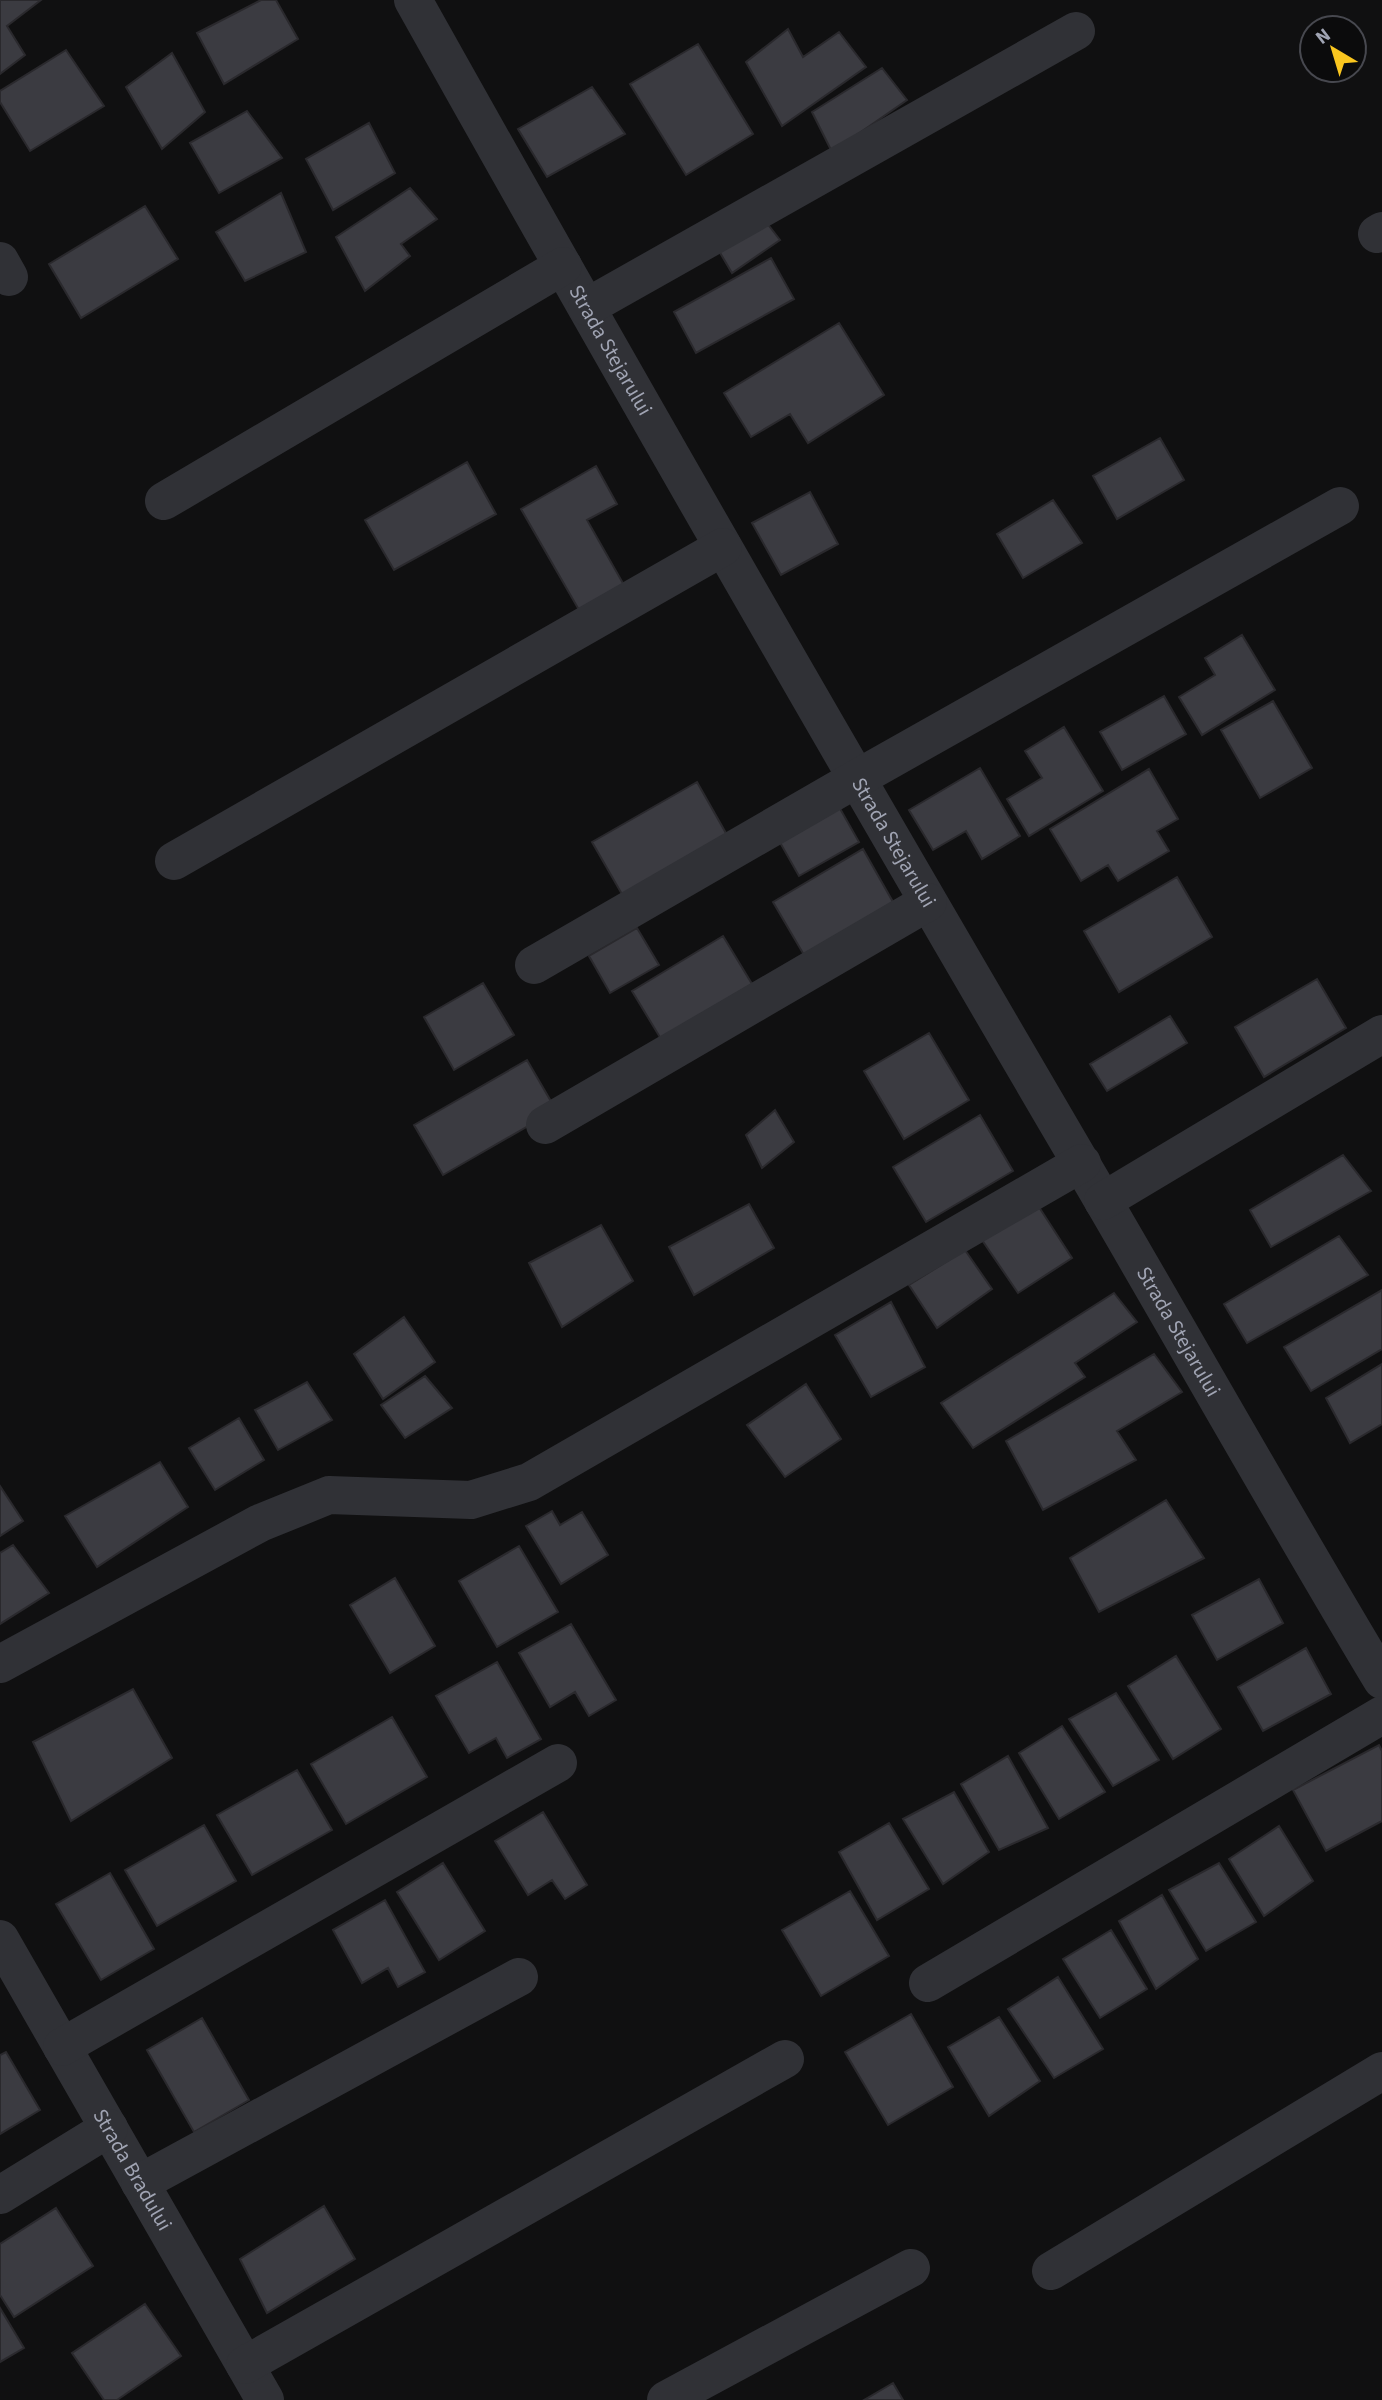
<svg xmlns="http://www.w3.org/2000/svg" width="1382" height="2400" font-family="'Source Sans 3',sans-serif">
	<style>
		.building { fill: #3b3b41; stroke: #2a292d; stroke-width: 2 }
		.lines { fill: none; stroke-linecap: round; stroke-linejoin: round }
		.minor { stroke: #303136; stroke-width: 38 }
		.labels { text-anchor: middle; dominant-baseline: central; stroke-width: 5; stroke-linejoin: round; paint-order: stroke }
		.street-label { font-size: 21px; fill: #a0a4b3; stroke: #0b0b0c }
	</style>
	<rect width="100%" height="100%" fill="#101011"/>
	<path class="building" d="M 0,0 L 41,0 L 7,26 L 25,55 L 0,74 Z
		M 261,0 L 276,0 L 298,39 L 224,84 L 197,33 Z
		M 788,29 L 803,57 L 839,32 L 866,67 L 782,126 L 746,62 Z
		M 698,44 L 753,134 L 686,175 L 630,84 Z
		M 66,50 L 104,106 L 30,151 L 0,102 L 0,91 Z
		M 172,53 L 205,112 L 162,149 L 126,87 Z
		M 882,68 L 907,100 L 832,152 L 812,112 Z
		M 592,87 L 625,134 L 547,177 L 518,129 Z
		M 247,111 L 282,158 L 219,193 L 190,143 Z
		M 369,123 L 395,173 L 333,210 L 306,159 Z
		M 410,188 L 437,219 L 401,244 L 410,256 L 365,291 L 336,237 Z
		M 281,193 L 306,252 L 245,281 L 216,232 Z
		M 145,206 L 178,259 L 81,318 L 49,264 Z
		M 763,218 L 780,240 L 732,273 L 716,246 Z
		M 771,258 L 794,299 L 696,353 L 674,312 Z
		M 839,323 L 884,395 L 808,443 L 790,414 L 751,437 L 724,393 Z
		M 1160,438 L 1184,480 L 1117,519 L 1093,476 Z
		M 467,462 L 496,514 L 394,570 L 365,520 Z
		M 596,466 L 617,504 L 587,520 L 624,585 L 579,610 L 521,509 Z
		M 810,492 L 838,544 L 781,575 L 752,523 Z
		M 1053,500 L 1082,543 L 1023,578 L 997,534 Z
		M 1242,635 L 1275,690 L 1202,735 L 1179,697 L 1215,675 L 1205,658 Z
		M 1164,696 L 1186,734 L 1122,770 L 1100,732 Z
		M 1273,701 L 1312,768 L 1260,798 L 1221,730 Z
		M 1064,727 L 1103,791 L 1029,836 L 1007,799 L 1042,778 L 1025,751 Z
		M 980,768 L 1020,836 L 982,859 L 966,831 L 933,850 L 909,810 Z
		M 1149,769 L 1178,819 L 1157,831 L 1169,851 L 1118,881 L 1108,865 L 1081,881 L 1050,829 Z
		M 697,782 L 727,835 L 623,896 L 592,842 Z
		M 834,798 L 859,842 L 799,876 L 774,832 Z
		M 863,849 L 893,902 L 804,955 L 773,902 Z
		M 1177,877 L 1212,937 L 1119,992 L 1084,931 Z
		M 637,928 L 659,965 L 610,993 L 589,956 Z
		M 723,936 L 752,984 L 661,1039 L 632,991 Z
		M 1317,979 L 1346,1028 L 1264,1077 L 1235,1027 Z
		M 483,983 L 514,1035 L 454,1070 L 424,1017 Z
		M 1170,1016 L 1187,1043 L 1107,1091 L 1090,1064 Z
		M 929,1033 L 969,1100 L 904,1139 L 864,1071 Z
		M 527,1060 L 556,1110 L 443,1175 L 414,1125 Z
		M 775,1110 L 794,1142 L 762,1168 L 746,1135 Z
		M 980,1115 L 1013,1171 L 926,1222 L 893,1167 Z
		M 1343,1155 L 1371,1191 L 1271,1247 L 1250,1210 Z
		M 749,1204 L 774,1248 L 694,1295 L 669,1247 Z
		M 1037,1204 L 1072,1258 L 1018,1293 L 982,1240 Z
		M 601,1225 L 633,1281 L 562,1327 L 529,1263 Z
		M 1339,1236 L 1368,1275 L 1247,1343 L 1224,1304 Z
		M 965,1250 L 992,1289 L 937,1328 L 909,1285 Z
		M 1382,1290 L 1382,1349 L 1311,1391 L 1284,1347 Z
		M 1114,1293 L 1137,1322 L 1075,1363 L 1085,1377 L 973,1448 L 941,1403 Z
		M 891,1302 L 925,1367 L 871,1397 L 835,1335 Z
		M 404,1317 L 435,1362 L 383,1399 L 354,1354 Z
		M 1154,1354 L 1182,1392 L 1117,1431 L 1136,1460 L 1043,1510 L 1006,1441 Z
		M 1382,1364 L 1382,1424 L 1350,1443 L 1326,1398 Z
		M 425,1376 L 452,1408 L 405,1438 L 381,1405 Z
		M 307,1382 L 332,1420 L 278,1450 L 255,1410 Z
		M 806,1384 L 841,1439 L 785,1477 L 747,1425 Z
		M 239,1418 L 264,1460 L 215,1490 L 189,1448 Z
		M 160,1462 L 188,1507 L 97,1567 L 65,1516 Z
		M 0,1486 L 23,1521 L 0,1536 Z
		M 1166,1500 L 1204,1558 L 1099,1612 L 1070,1558 Z
		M 552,1511 L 560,1525 L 582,1512 L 608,1555 L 561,1584 L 526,1526 Z
		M 13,1545 L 49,1593 L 0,1624 L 0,1553 Z
		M 519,1546 L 558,1612 L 497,1647 L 459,1581 Z
		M 395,1578 L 435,1646 L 390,1673 L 350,1605 Z
		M 1259,1579 L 1283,1623 L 1217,1660 L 1192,1615 Z
		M 571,1624 L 616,1700 L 589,1716 L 575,1692 L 550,1707 L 519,1653 Z
		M 1306,1648 L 1331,1694 L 1263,1731 L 1238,1687 Z
		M 1176,1656 L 1221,1729 L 1173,1759 L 1128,1686 Z
		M 497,1662 L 541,1739 L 507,1758 L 496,1738 L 469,1753 L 436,1696 Z
		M 133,1689 L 172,1758 L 71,1821 L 33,1742 Z
		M 1116,1693 L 1159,1760 L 1113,1786 L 1069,1719 Z
		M 392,1717 L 427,1777 L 346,1824 L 311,1764 Z
		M 1062,1726 L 1105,1792 L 1059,1819 L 1019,1753 Z
		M 1379,1745 L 1382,1751 L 1382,1821 L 1326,1851 L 1293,1790 Z
		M 1008,1756 L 1048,1828 L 999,1850 L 961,1784 Z
		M 297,1770 L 332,1830 L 252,1875 L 217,1815 Z
		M 954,1792 L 989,1852 L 943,1884 L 903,1819 Z
		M 543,1812 L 587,1885 L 565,1899 L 552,1880 L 528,1895 L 495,1841 Z
		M 889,1823 L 929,1889 L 877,1920 L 839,1852 Z
		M 204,1825 L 236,1881 L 157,1926 L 125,1870 Z
		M 1279,1826 L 1313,1881 L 1264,1916 L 1229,1859 Z
		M 443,1863 L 485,1931 L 439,1960 L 397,1892 Z
		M 1219,1863 L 1256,1922 L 1206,1951 L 1169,1890 Z
		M 110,1873 L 154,1949 L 101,1980 L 56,1904 Z
		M 850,1891 L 889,1956 L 821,1996 L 782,1930 Z
		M 1162,1895 L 1198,1959 L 1156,1989 L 1119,1921 Z
		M 385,1900 L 425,1972 L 398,1987 L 388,1968 L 362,1983 L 333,1930 Z
		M 1111,1930 L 1147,1989 L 1100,2018 L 1063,1959 Z
		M 1058,1977 L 1103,2049 L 1054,2078 L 1008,2009 Z
		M 911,2014 L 953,2087 L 888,2125 L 845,2052 Z
		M 999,2017 L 1040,2081 L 989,2116 L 948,2047 Z
		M 202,2018 L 249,2100 L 194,2132 L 147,2050 Z
		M 6,2052 L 40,2110 L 0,2134 L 0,2055 Z
		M 324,2206 L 355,2259 L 267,2313 L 240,2259 Z
		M 56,2208 L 93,2266 L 14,2317 L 0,2295 L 0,2244 Z
		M 145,2304 L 181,2356 L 117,2400 L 104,2400 L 72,2353 Z
		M 0,2308 L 24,2348 L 0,2362 Z
		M 893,2383 L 903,2400 L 864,2400 Z"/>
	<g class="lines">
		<g class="minor">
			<path id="s1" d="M 413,0 C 630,388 853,774 1078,1158 C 1180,1332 1278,1507 1382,1680"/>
			<path d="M 1377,234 L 1382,231"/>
			<path d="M 0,261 L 9,277"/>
			<path d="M 587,307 L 1076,31"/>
			<path d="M 164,501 L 563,266"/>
			<path d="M 174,861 L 723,547"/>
			<path d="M 534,965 L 856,779 L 1340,506"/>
			<path d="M 545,1125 L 928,902"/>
			<path d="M 1103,1201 L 1382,1034"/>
			<path d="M 0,1664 L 260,1523 L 329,1495 L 471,1500 L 529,1482 L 1082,1163"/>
			<path id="s2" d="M 0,1939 L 265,2400"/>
			<path d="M 928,1983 L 1382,1715"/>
			<path d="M 62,2047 L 558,1763"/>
			<path d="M 140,2183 L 519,1977"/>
			<path d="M 0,2195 L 109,2128"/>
			<path d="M 1051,2271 L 1382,2071"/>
			<path d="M 245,2365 L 785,2059"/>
			<path d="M 666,2400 L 911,2268"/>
		</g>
	</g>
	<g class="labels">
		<g class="street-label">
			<text stroke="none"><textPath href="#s1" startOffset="402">Strada Stejarului</textPath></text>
			<text stroke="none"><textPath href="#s1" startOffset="970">Strada Stejarului</textPath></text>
			<text stroke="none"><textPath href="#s1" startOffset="1536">Strada Stejarului</textPath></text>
			<text stroke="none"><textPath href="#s2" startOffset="266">Strada Bradului</textPath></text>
		</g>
	</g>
	<g transform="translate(1333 49) rotate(322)"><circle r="33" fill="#0b0b0c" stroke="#47484f" stroke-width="2"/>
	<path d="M0-5L12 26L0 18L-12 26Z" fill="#fac61f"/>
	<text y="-10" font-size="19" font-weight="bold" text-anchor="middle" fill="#a0a4b3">N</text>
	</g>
</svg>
